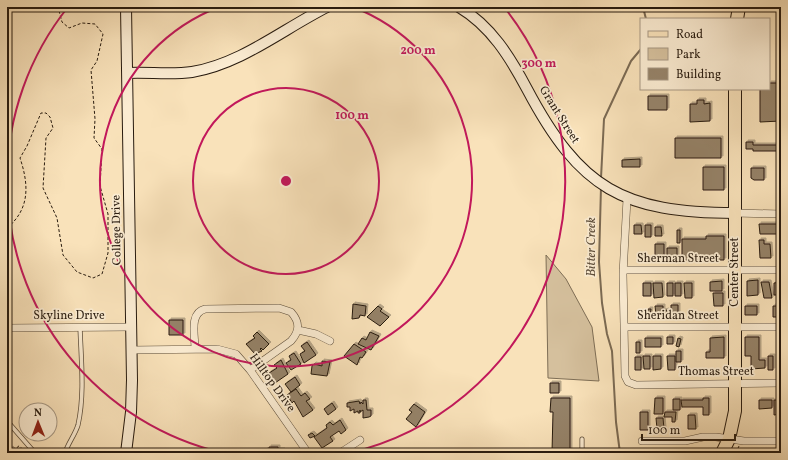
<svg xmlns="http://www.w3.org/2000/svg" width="788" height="460" font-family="Vollkorn,serif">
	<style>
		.green { fill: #d5c09d; stroke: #7e6e56 }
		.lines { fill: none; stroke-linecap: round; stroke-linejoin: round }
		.stream { stroke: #7b6a53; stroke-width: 2 }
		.building { fill: #958268; stroke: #281b0f; filter: url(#shadow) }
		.lane-casing { stroke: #5c4d3a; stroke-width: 5 }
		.street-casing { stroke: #5c4d3a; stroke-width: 8 }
		.secondary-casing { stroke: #281b0f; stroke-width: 12 }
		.primary-casing { stroke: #281b0f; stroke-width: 14 }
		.path { stroke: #281b0f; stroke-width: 1; stroke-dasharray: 3 2; stroke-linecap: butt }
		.lane { stroke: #fbecd2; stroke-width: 3.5 }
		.street { stroke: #fbecd2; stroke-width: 7 }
		.secondary { stroke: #fbecd2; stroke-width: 10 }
		.primary { stroke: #f9e2ba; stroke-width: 12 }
		.ring { fill: none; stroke: #c2185b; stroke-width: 2 }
		.labels { text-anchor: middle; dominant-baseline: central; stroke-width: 3.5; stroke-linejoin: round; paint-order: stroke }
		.street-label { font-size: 12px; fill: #281b0f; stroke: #fbecd2 }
		.water-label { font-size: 13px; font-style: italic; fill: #5f4f3c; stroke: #fbecd2 }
		.centre { fill: #c2185b; stroke: #fbecd2; stroke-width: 2 }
		.ring-label { font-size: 12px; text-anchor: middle; font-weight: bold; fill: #c2185b; stroke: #fbecd2; stroke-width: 3.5; stroke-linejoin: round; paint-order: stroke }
	</style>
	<defs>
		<filter id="shadow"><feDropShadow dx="2" dy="-2" stdDeviation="0" flood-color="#0004"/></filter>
	</defs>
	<rect width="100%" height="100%" fill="#f9e2ba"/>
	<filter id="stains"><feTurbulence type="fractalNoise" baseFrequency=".005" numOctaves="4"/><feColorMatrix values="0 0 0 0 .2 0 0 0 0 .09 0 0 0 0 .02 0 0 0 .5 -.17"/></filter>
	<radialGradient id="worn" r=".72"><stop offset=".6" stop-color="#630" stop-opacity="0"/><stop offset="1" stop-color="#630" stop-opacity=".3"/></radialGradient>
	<path class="green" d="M 546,255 L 566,279 L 592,327 L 599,381 L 548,378 Z"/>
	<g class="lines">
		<path class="stream" d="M 643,7 L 646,19
			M 601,178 L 604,119 L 631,61 L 641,49
			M 601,187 L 599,262 L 602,303 L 607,334 L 612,351 L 616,422 L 620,453"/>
	</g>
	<path class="building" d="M 769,83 L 781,83 L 781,121 L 760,122 L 760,89 L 769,89 Z
		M 648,96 L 667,96 L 667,110 L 648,110 Z
		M 697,100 L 704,100 L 704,104 L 710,103 L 710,121 L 690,122 L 690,104 L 697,104 Z
		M 675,138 L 721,138 L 721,158 L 675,158 Z
		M 746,142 L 753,142 L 753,145 L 781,145 L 781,151 L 753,151 L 753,149 L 746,149 Z
		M 640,159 L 640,167 L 622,167 L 622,160 Z
		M 703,167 L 724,167 L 724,190 L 703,190 Z
		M 751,168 L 764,168 L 764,180 L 754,180 L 751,178 Z
		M 777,189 L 781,189 L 781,199 L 777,199 Z
		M 759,224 L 778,224 L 778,234 L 760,234 Z
		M 634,225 L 641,225 L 642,234 L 634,234 Z
		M 645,225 L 651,225 L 651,237 L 645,237 Z
		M 655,227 L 661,227 L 662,236 L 655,236 Z
		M 677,230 L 680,230 L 680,243 L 677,243 Z
		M 706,236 L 724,236 L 724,260 L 682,260 L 682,239 L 706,239 Z
		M 759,240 L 764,240 L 764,244 L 770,244 L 771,258 L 760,258 Z
		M 655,244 L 664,244 L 664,257 L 655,257 Z
		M 667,248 L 677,248 L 677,258 L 667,258 Z
		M 758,280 L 758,295 L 747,296 L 747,281 Z
		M 722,281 L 722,291 L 710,291 L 710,282 Z
		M 761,282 L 769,282 L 772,298 L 764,298 Z
		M 781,282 L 781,295 L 774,295 L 774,283 Z
		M 643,283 L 651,283 L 651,296 L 643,296 Z
		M 653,283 L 662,283 L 663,297 L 654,298 Z
		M 667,283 L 673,283 L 673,296 L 667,296 Z
		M 675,283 L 681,283 L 681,296 L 675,296 Z
		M 684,283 L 692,283 L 692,298 L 685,298 Z
		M 713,293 L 723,293 L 723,306 L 714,306 Z
		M 353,304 L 366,306 L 365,316 L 360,315 L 359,318 L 352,319 Z
		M 671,305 L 678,305 L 678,316 L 671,316 Z
		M 378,306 L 382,309 L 380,311 L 389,317 L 380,326 L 367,317 Z
		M 655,306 L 663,306 L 663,311 L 667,310 L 667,316 L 656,316 Z
		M 745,306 L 757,306 L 757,315 L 745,315 Z
		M 773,306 L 781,306 L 781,317 L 773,317 Z
		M 648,309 L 651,309 L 650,316 L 647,316 Z
		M 169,320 L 183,320 L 183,335 L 169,335 Z
		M 257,332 L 269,344 L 263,350 L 261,348 L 260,349 L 262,351 L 255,354 L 246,344 L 255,338 L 253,336 Z
		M 370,332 L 379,336 L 371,350 L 358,344 L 362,338 L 366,340 Z
		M 667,337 L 673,337 L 673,344 L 667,344 Z
		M 724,337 L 724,358 L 706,358 L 706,352 L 710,352 L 710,338 Z
		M 745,337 L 759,337 L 759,360 L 765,360 L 765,368 L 751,369 L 751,356 L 745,356 Z
		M 645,338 L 661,338 L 661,347 L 645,347 Z
		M 678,338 L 681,339 L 679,347 L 676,346 Z
		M 307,342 L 316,355 L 304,363 L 300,354 L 305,351 L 301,346 Z
		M 636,342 L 640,342 L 640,353 L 636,353 Z
		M 354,344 L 366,352 L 362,358 L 360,357 L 357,365 L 344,356 Z
		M 778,344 L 781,344 L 781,355 L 778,355 Z
		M 676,351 L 681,351 L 681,362 L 676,362 Z
		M 294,353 L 301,364 L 291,370 L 286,363 L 291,360 L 289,356 Z
		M 643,356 L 650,356 L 650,369 L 644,369 Z
		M 653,356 L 661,356 L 661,369 L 653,370 Z
		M 667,356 L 675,356 L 675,370 L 668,370 Z
		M 768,356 L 773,356 L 773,370 L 768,370 Z
		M 635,357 L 641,357 L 641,370 L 635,370 Z
		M 281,360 L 288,374 L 275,383 L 269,373 L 277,368 L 274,365 Z
		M 322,361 L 330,362 L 327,376 L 311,374 L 312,366 L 314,364 L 322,366 Z
		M 295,377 L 300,385 L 291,392 L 285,384 Z
		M 550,383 L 559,383 L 559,393 L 550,393 Z
		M 296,389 L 301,396 L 305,393 L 310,399 L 306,401 L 313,410 L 303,417 L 294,401 L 292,403 L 287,395 Z
		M 551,398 L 570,398 L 570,452 L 552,452 L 553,412 L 550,412 Z
		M 655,398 L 663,398 L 663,414 L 654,414 Z
		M 703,398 L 709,398 L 709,415 L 703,415 L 703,407 L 682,407 L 681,400 L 703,400 Z
		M 673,399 L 680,399 L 680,410 L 673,410 Z
		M 363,400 L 366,400 L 367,410 L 371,410 L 371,416 L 369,417 L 363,418 L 363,410 L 360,412 L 360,410 L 360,413 L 358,413 L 358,411 L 354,413 L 354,409 L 350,411 L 350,407 L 347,407 L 347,403 L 359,401 L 360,404 L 361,402 L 363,404 Z
		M 759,400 L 772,400 L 772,408 L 759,409 Z
		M 774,400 L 781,400 L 781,414 L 774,415 Z
		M 332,403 L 336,409 L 328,415 L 324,409 Z
		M 414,404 L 425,412 L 416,427 L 406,419 L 412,412 L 409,410 Z
		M 640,412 L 648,412 L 648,430 L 640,430 Z
		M 665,412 L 676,412 L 675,422 L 672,422 L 672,417 L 664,417 Z
		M 688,415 L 695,415 L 696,429 L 688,429 Z
		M 656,418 L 663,418 L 664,429 L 657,429 Z
		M 777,419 L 781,419 L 781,429 L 778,429 Z
		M 340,420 L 346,430 L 341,434 L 339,431 L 330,437 L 333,441 L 322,448 L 314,437 L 327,428 L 326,425 L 330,422 L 333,425 Z
		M 312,433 L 315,436 L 310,438 L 308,435 Z
		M 269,447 L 278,447 L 278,450 L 283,450 L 283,453 L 265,453 L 265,450 L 269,450 Z
		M 11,448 L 15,452 L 19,449 L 23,453 L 7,453 L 7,450 Z"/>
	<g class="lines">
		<g class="lane-casing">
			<path id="lane" d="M 7,421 L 35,453
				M 582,439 L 582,453
				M 65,453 C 68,443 75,435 78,425 C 85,394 81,359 80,327"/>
		</g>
		<g class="street-casing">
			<path id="street" d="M 627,199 L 623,274 L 625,376 L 628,382 L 636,385 L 781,383
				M 735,213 L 781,214
				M 623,270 L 781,270
				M 624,327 L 781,327
				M 7,328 L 132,327
				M 298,330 L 316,334 L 330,341
				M 195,349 C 195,335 189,313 205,309 L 279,308 L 291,312 C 300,322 300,331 291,341 L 250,370
				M 131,350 L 217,349 L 236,354 L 250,370 L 308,453
				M 642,441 L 685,441 L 703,437 L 716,437 L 744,441 L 781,441
				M 340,453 L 360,440"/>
		</g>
		<g class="secondary-casing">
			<path id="secondary" d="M 126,7 L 132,380 L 131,412 L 126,453
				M 459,7 C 491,26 510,57 527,89 C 580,189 623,213 735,213
				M 128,73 C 149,72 172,75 192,72 C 241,64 283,29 327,7"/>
		</g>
		<g class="primary-casing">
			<path id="primary" d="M 737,19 L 739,7
				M 722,453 L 729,439 L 735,411 L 735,89"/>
		</g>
		<path class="path" d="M 7,228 C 30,209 29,185 20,158 L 27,146 L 41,113 L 46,113 L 50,117 L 53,128 L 46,138 L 43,188 L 57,218 L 63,255 L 77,272 L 93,278 L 102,274 L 108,253 L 108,214 L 100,186 L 102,149 L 94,138 L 95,119 L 91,70 L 97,61 L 103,34 L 95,24 L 82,23 L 69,28 L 62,22 L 58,7
			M 13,451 L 20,445
			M 736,453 L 739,446"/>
		<use href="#lane" class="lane"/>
		<use href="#street" class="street"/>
		<use href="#secondary" class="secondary"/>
		<use href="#primary" class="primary"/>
	</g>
	<g class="ring">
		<circle cx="286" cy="181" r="93"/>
		<path d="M353 7A186 186 0 1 1 219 7"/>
		<path d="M223 453A279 279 0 0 1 7 183M7 179A279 279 0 0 1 68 7M504 7A279 279 0 0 1 349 453"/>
	</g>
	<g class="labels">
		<g class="street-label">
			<text transform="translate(559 115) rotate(58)">Grant Street</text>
			<text transform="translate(117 230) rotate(-91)">College Drive</text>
			<text x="678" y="259">Sherman Street</text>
			<text transform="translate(735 272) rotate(-90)">Center Street</text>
			<text x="69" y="316">Skyline Drive</text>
			<text x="678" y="316">Sheridan Street</text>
			<text x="716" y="372">Thomas Street</text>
			<text transform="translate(272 383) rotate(54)">Hilltop Drive</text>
		</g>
		<g class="water-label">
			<text transform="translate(592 247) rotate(-90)">Bitter Creek</text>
		</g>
	</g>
	<circle cx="286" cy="181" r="6" class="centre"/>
	<g class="ring-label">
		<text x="418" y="54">200 m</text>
		<text x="539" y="67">300 m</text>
		<text x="352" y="119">100 m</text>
	</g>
	<rect width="788" height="460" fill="none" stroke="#f9e2ba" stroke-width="24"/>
	<rect x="8" y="8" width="772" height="444" fill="none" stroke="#281b0f" stroke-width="2"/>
	<rect x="12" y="12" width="764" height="436" fill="none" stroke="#281b0f"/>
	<rect x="640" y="18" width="130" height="72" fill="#fbecd2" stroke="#a79884"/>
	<rect x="648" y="31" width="20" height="6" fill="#f9e2ba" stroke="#a79884"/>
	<text x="676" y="38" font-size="12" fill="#281b0f">Road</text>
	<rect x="648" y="48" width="20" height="12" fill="#d5c09d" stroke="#a79884"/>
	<text x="676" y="58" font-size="12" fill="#281b0f">Park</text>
	<rect x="648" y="68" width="20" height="12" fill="#958268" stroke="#a79884"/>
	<text x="676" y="78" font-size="12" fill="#281b0f">Building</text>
	<g transform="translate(38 422) rotate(359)"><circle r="19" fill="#fbecd2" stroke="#a79884"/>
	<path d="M0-3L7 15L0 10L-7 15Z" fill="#8f2418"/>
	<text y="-6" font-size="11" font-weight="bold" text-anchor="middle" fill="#281b0f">N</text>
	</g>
	<path d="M642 434v6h93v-6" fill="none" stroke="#281b0f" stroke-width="2"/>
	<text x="648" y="434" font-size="12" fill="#281b0f" stroke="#fbecd2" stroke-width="3" paint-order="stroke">100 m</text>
	<rect width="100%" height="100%" filter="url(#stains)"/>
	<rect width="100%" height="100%" fill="url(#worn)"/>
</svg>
